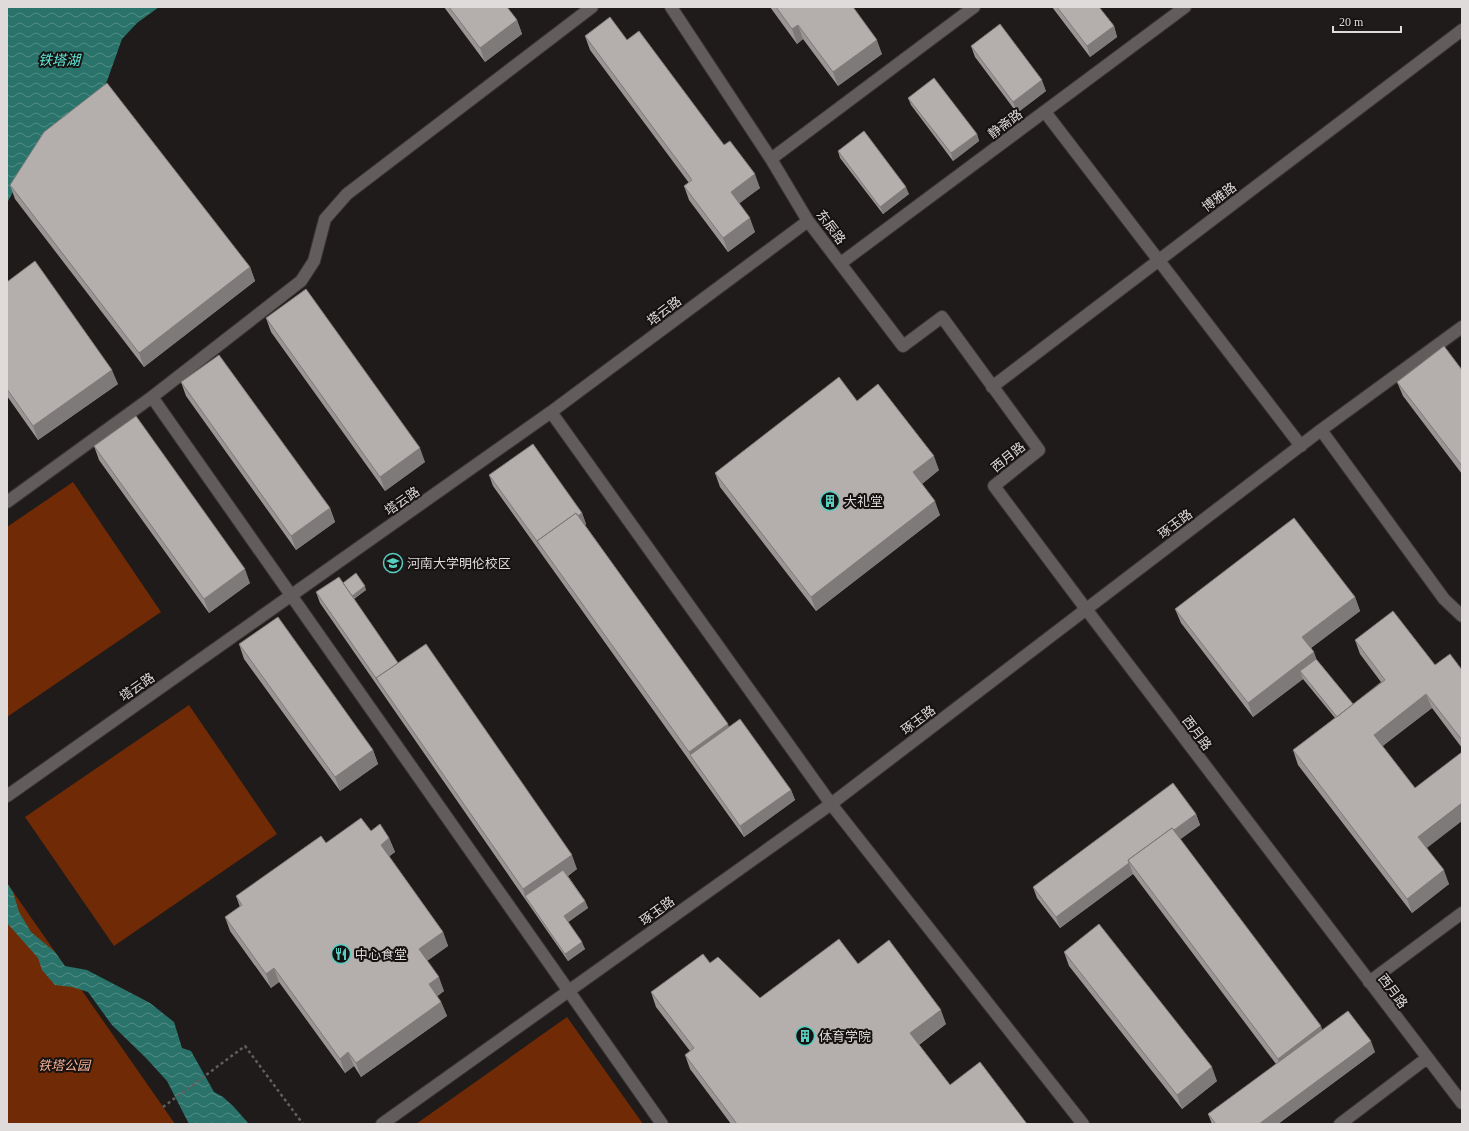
<svg xmlns="http://www.w3.org/2000/svg" width="1469" height="1131" font-family="'Times New Roman','Noto Sans SC',serif">
	<style>
		.green { fill: #702a05 }
		.water { fill: url(#water-waves) }
		.lines { fill: none; stroke-linecap: round; stroke-linejoin: round }
		.minor-casing { stroke: #383534; stroke-width: 14 }
		.path { stroke: #625e5d; stroke-width: 2.5; stroke-dasharray: 3 3; stroke-linecap: butt }
		.minor { stroke: #625d5c; stroke-width: 12 }
		.wall { fill: #9b9695 }
		.shaded-wall { fill: #7e7a79 }
		.building { fill: #b4afad; stroke: #7e7a79 }
		.labels { text-anchor: middle; dominant-baseline: central; stroke-width: 4; stroke-linejoin: round; paint-order: stroke }
		.street-label { font-size: 13px; fill: #dedbda; stroke: #161211 }
		.poi-label { font-size: 13px; fill: #dedbda; stroke: #161211; text-anchor: start }
		.park-label { font-size: 13px; font-style: italic; fill: #f7b195; stroke: #161211 }
		.water-label { font-size: 14px; font-style: italic; fill: #60ebdb; stroke: #161211 }
	</style>
	<defs>
		<pattern id="water-waves" width="16" height="10" patternUnits="userSpaceOnUse"><rect width="16" height="10" fill="#29736a"/><path d="M0 5q4-4 8 0t8 0" fill="none" stroke="#528d86"/></pattern>
	</defs>
	<rect width="100%" height="100%" fill="#1f1b1a"/>
	<path class="green" d="M 73,482 L 161,612 L 7,717 L 7,527 Z
		M 189,705 L 277,834 L 114,946 L 25,817 Z
		M 7,883 L 175,1124 L 7,1124 Z
		M 567,1017 L 643,1124 L 416,1124 Z"/>
	<path class="water" d="M 7,7 L 159,7 L 137,23 L 122,39 L 107,81 L 96,100 L 21,177 L 7,203 Z
		M 7,883 L 13,892 L 19,912 L 31,932 L 55,952 L 65,966 L 87,970 L 150,1003 L 174,1022 L 182,1048 L 191,1051 L 214,1092 L 223,1097 L 234,1107 L 249,1124 L 189,1124 L 167,1081 L 146,1058 L 112,1025 L 88,992 L 72,987 L 55,985 L 42,970 L 38,958 L 7,923 Z"/>
	<g class="lines">
		<g class="minor-casing">
			<path id="minor" d="M 671,7 L 771,159 L 808,221 L 903,346 L 942,317 L 1039,450 L 994,486 L 1086,609 L 1462,1103
				M 1045,112 L 1301,446
				M 771,159 L 974,7
				M 841,263 L 1185,7
				M 992,387 L 1462,30
				M 152,397 L 662,1124
				M 551,412 L 831,804 L 1083,1124
				M 1321,430 L 1444,599 L 1462,616
				M 7,502 L 152,397 L 301,281 L 314,261 L 325,219 L 347,194 L 592,7
				M 7,796 L 551,412 L 808,221
				M 1369,982 L 1462,913
				M 382,1124 L 831,804 L 1321,430 L 1462,327
				M 1340,1124 L 1427,1058"/>
		</g>
		<path class="path" d="M 163,1107 L 245,1046 L 303,1124"/>
		<use href="#minor" class="minor"/>
	</g>
	<path class="wall" d="M 444,7 L 507,7 L 517,20 L 522,34 L 485,62 Z
		M 770,7 L 853,7 L 882,54 L 838,86 L 803,39 L 797,44 Z
		M 1052,7 L 1099,7 L 1114,26 L 1117,37 L 1090,57 Z
		M 585,36 L 627,40 L 724,145 L 760,188 L 739,203 L 755,232 L 728,252 L 689,200 L 684,186 L 689,183 L 590,50 Z
		M 971,46 L 1046,91 L 1017,113 L 975,57 Z
		M 908,98 L 977,134 L 979,141 L 953,161 L 911,105 Z
		M 838,151 L 909,194 L 883,214 L 840,158 Z
		M 10,185 L 250,267 L 255,281 L 144,367 L 15,199 Z
		M 7,282 L 118,384 L 38,440 L 7,396 Z
		M 266,318 L 425,462 L 385,491 L 271,332 Z
		M 1462,370 L 1462,474 L 1403,396 L 1397,382 Z
		M 181,382 L 330,508 L 335,522 L 296,550 L 186,396 Z
		M 857,401 L 939,470 L 922,484 L 940,515 L 816,611 L 720,487 L 715,473 Z
		M 94,446 L 250,583 L 209,613 L 99,460 Z
		M 489,475 L 582,513 L 586,524 L 585,525 L 729,727 L 791,790 L 795,800 L 744,837 L 493,486 Z
		M 343,583 L 366,590 L 354,599 L 398,663 L 577,869 L 568,876 L 585,901 L 588,908 L 568,922 L 585,949 L 568,961 L 320,603 L 316,592 Z
		M 1355,597 L 1360,611 L 1311,648 L 1316,659 L 1353,704 L 1381,682 L 1360,654 L 1355,640 L 1435,665 L 1462,670 L 1462,748 L 1432,708 L 1382,746 L 1427,848 L 1449,884 L 1412,913 L 1298,765 L 1293,750 L 1335,718 L 1303,679 L 1253,717 L 1181,623 L 1175,609 Z
		M 239,644 L 373,750 L 378,764 L 340,791 L 244,659 Z
		M 1196,814 L 1200,825 L 1180,839 L 1322,1030 L 1375,1052 L 1278,1124 L 1212,1124 L 1208,1114 L 1276,1064 L 1133,874 L 1060,928 L 1037,898 L 1033,887 Z
		M 371,831 L 389,838 L 395,852 L 389,856 L 443,932 L 448,946 L 427,961 L 444,991 L 437,996 L 441,1002 L 447,1016 L 361,1077 L 354,1066 L 345,1073 L 279,982 L 271,988 L 230,931 L 225,917 L 240,907 L 236,896 L 326,843 Z
		M 1064,952 L 1217,1081 L 1182,1109 L 1069,966 Z
		M 710,963 L 760,998 L 858,964 L 946,1024 L 919,1045 L 950,1085 L 1027,1124 L 731,1124 L 690,1069 L 685,1055 L 690,1051 L 656,1007 L 651,992 Z"/>
	<path class="shaded-wall" d="M 517,20 L 522,34 L 485,62 L 480,48 Z
		M 798,25 L 803,39 L 797,44 L 792,29 Z
		M 1114,26 L 1117,37 L 1090,57 L 1087,46 Z
		M 877,40 L 882,54 L 838,86 L 833,72 Z
		M 1042,80 L 1046,91 L 1017,113 L 1013,102 Z
		M 977,134 L 979,141 L 953,161 L 951,153 Z
		M 755,174 L 760,188 L 736,206 L 731,192 Z
		M 906,187 L 909,194 L 883,214 L 880,207 Z
		M 750,218 L 755,232 L 728,252 L 723,238 Z
		M 250,267 L 255,281 L 144,367 L 139,353 Z
		M 112,370 L 118,384 L 38,440 L 33,426 Z
		M 420,448 L 425,462 L 385,491 L 380,477 Z
		M 934,456 L 939,470 L 918,487 L 913,472 Z
		M 935,501 L 940,515 L 816,611 L 811,597 Z
		M 330,508 L 335,522 L 296,550 L 291,536 Z
		M 582,513 L 586,524 L 546,553 L 539,544 Z
		M 245,569 L 250,583 L 209,613 L 204,599 Z
		M 365,586 L 366,590 L 351,600 L 350,597 Z
		M 1355,597 L 1360,611 L 1307,651 L 1302,637 Z
		M 1314,652 L 1319,666 L 1300,671 L 1303,679 L 1253,717 L 1248,703 Z
		M 1426,694 L 1432,708 L 1379,749 L 1374,735 Z
		M 728,724 L 733,738 L 690,755 L 694,766 L 689,752 Z
		M 373,750 L 378,764 L 340,791 L 335,777 Z
		M 791,790 L 795,800 L 744,837 L 740,826 Z
		M 1462,803 L 1462,821 L 1423,851 L 1418,837 Z
		M 1196,814 L 1200,825 L 1137,871 L 1130,863 Z
		M 389,838 L 395,852 L 386,859 L 381,845 Z
		M 572,855 L 577,869 L 529,902 L 525,896 L 523,889 Z
		M 1129,863 L 1133,874 L 1060,928 L 1056,917 Z
		M 1444,870 L 1449,884 L 1412,913 L 1407,899 Z
		M 585,901 L 588,908 L 567,923 L 564,916 Z
		M 443,932 L 448,946 L 424,963 L 419,949 Z
		M 582,942 L 585,949 L 568,961 L 565,954 Z
		M 274,968 L 279,982 L 271,988 L 266,974 Z
		M 439,977 L 444,991 L 434,999 L 429,984 Z
		M 441,1002 L 447,1016 L 361,1077 L 356,1063 Z
		M 941,1010 L 946,1024 L 915,1047 L 910,1033 Z
		M 1321,1026 L 1326,1040 L 1283,1073 L 1278,1059 Z
		M 1371,1041 L 1375,1052 L 1278,1124 L 1259,1124 Z
		M 348,1052 L 354,1066 L 345,1073 L 340,1059 Z
		M 1212,1067 L 1217,1081 L 1182,1109 L 1177,1095 Z"/>
	<path class="building" d="M 449,7 L 507,7 L 517,20 L 480,48 Z
		M 776,7 L 853,7 L 877,40 L 833,72 L 798,25 L 792,29 Z
		M 1057,7 L 1099,7 L 1114,26 L 1087,46 Z
		M 610,17 L 627,40 L 639,31 L 724,145 L 730,141 L 755,174 L 731,192 L 750,218 L 723,238 L 684,186 L 692,180 L 585,36 Z
		M 1000,24 L 1042,80 L 1013,102 L 971,46 Z
		M 934,78 L 977,134 L 951,153 L 908,98 Z
		M 107,83 L 250,267 L 139,353 L 10,185 L 44,132 Z
		M 864,131 L 906,187 L 880,207 L 838,151 Z
		M 35,261 L 112,370 L 33,426 L 7,389 L 7,282 Z
		M 306,289 L 420,448 L 380,477 L 266,318 Z
		M 1444,346 L 1462,370 L 1462,466 L 1397,382 Z
		M 219,355 L 330,508 L 291,536 L 181,382 Z
		M 839,377 L 857,401 L 878,384 L 934,456 L 913,472 L 935,501 L 811,597 L 715,473 Z
		M 136,416 L 245,569 L 204,599 L 94,446 Z
		M 533,444 L 582,513 L 578,516 L 576,513 L 537,541 L 539,544 L 489,475 Z
		M 576,513 L 728,724 L 689,752 L 537,541 Z
		M 1294,518 L 1355,597 L 1302,637 L 1314,652 L 1248,703 L 1175,609 Z
		M 356,573 L 365,586 L 352,596 L 343,583 Z
		M 339,577 L 398,663 L 376,678 L 378,681 L 316,592 Z
		M 1393,611 L 1435,665 L 1450,654 L 1462,670 L 1462,740 L 1426,694 L 1374,735 L 1415,788 L 1462,752 L 1462,803 L 1418,837 L 1444,870 L 1407,899 L 1293,750 L 1385,680 L 1355,640 Z
		M 278,617 L 373,750 L 335,777 L 239,644 Z
		M 426,644 L 572,855 L 523,889 L 376,678 Z
		M 1316,659 L 1353,704 L 1337,717 L 1300,671 Z
		M 740,719 L 791,790 L 740,826 L 690,755 Z
		M 1173,783 L 1196,814 L 1174,830 L 1172,828 L 1128,860 L 1129,863 L 1056,917 L 1033,887 Z
		M 361,818 L 371,831 L 380,824 L 389,838 L 381,845 L 443,932 L 419,949 L 439,977 L 429,984 L 441,1002 L 356,1063 L 348,1052 L 340,1059 L 274,968 L 266,974 L 225,917 L 242,905 L 236,896 L 321,836 L 326,843 Z
		M 1172,828 L 1321,1026 L 1278,1059 L 1128,860 Z
		M 563,870 L 585,901 L 564,916 L 582,942 L 565,954 L 525,896 Z
		M 1099,924 L 1212,1067 L 1177,1095 L 1064,952 Z
		M 839,939 L 858,964 L 889,940 L 941,1010 L 910,1033 L 950,1085 L 980,1062 L 1027,1124 L 737,1124 L 685,1055 L 694,1048 L 651,992 L 703,954 L 710,963 L 718,957 L 760,998 Z
		M 1348,1011 L 1371,1041 L 1259,1124 L 1216,1124 L 1208,1114 Z"/>
	<defs>
		<g id="building-ring" transform="scale(1)"><circle r="9.5" fill="#161211" stroke="#58cec0" stroke-width="1.5"/><path d="M-4-6H4V6H1V3H-1V6H-4ZM-2.5-4.3h1.7v1.8h-1.7ZM.8-4.3h1.7v1.8H.8ZM-2.5-1h1.7V.8h-1.7ZM.8-1h1.7V.8H.8Z" fill="#58cec0"/></g>
		<g id="university-ring" transform="scale(1)"><circle r="9.5" fill="#161211" stroke="#58cec0" stroke-width="1.5"/><path d="M0-5L7-2L0 1L-7-2ZM-4 1L0 2.5L4 1V4Q0 6-4 4Z" fill="#58cec0"/></g>
		<g id="restaurant-ring" transform="scale(1)"><circle r="9.5" fill="#161211" stroke="#58cec0" stroke-width="1.5"/><path d="M-5-6h1v4h1v-4h1v4h1v-4h1v5L-1.5 .5V6h-2V.5L-5-1ZM5-6V6H3V1.5H1.5Q1.5-4 5-6Z" fill="#58cec0"/></g>
	</defs>
	<g fill-rule="evenodd">
		<use href="#building-ring" x="830" y="501"/>
		<use href="#university-ring" x="393" y="563"/>
		<use href="#restaurant-ring" x="341" y="954"/>
		<use href="#building-ring" x="805" y="1036"/>
	</g>
	<g class="labels">
		<g class="street-label">
			<text transform="translate(1005 124) rotate(-37)">静斋路</text>
			<text transform="translate(1219 197) rotate(-37)">博雅路</text>
			<text transform="translate(831 227) rotate(53)">东辰路</text>
			<text transform="translate(664 311) rotate(-37)">塔云路</text>
			<text transform="translate(1008 457) rotate(-39)">西月路</text>
			<text transform="translate(402 501) rotate(-35)">塔云路</text>
			<text transform="translate(1175 524) rotate(-37)">琢玉路</text>
			<text transform="translate(137 687) rotate(-35)">塔云路</text>
			<text transform="translate(918 720) rotate(-37)">琢玉路</text>
			<text transform="translate(1197 733) rotate(53)">西月路</text>
			<text transform="translate(657 911) rotate(-36)">琢玉路</text>
			<text transform="translate(1393 991) rotate(53)">西月路</text>
		</g>
		<g class="poi-label">
			<text x="844" y="501">大礼堂</text>
			<text x="407" y="563">河南大学明伦校区</text>
			<text x="355" y="954">中心食堂</text>
			<text x="819" y="1036">体育学院</text>
		</g>
		<g class="park-label">
			<text x="64" y="1065">铁塔公园</text>
		</g>
		<g class="water-label">
			<text x="59" y="60">铁塔湖</text>
		</g>
	</g>
	<rect width="1469" height="1131" fill="none" stroke="#dedbda" stroke-width="16"/>
	<path d="M1333 26v6h68v-6" fill="none" stroke="#dedbda" stroke-width="2"/>
	<text x="1339" y="26" font-size="12" fill="#dedbda" stroke="#161211" stroke-width="3" paint-order="stroke">20 m</text>
</svg>
